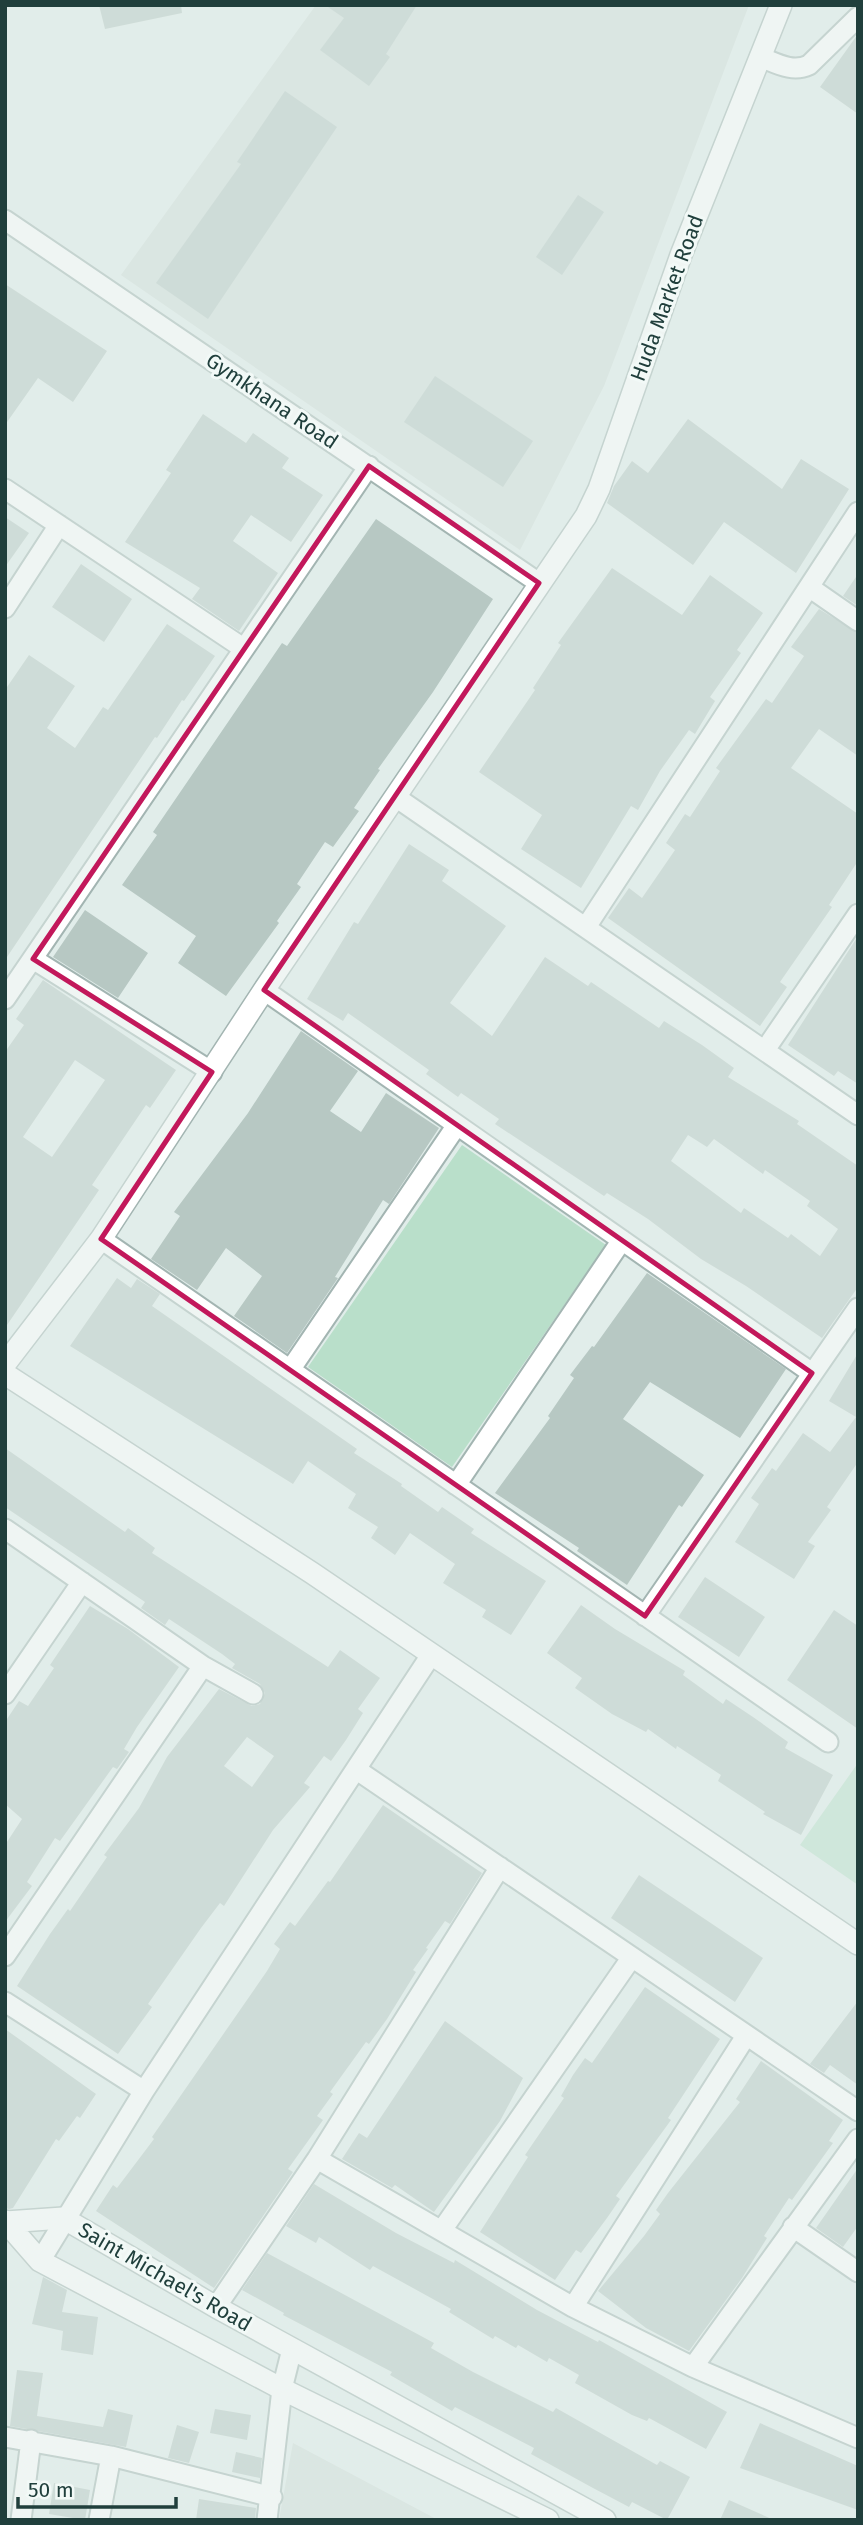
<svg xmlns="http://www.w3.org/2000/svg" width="863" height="2525" font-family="'Fira Sans',sans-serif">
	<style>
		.built { fill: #d0ddd9 }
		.green { fill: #b9dfca }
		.building { fill: #b7c8c3; fill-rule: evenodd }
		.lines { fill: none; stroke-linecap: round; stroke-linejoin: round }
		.minor-casing { stroke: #a3b5b2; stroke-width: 23 }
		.tertiary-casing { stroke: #a3b5b2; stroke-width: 24 }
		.minor { stroke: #fff; stroke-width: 19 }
		.tertiary { stroke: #fff; stroke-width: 21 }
		.marked { fill: none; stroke: #c2185b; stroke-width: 5; stroke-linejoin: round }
		.labels { text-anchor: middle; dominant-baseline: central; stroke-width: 6; stroke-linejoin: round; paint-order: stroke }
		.street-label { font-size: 21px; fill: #203f3c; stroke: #f2f9f7 }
	</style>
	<rect width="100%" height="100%" fill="#e1edea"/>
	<path class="built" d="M 316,5 L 749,5 L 604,386 L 520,550 L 121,275 Z
		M 293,2443 L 438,2520 L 279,2520 Z"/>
	<path class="green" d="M 462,1145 L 606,1245 L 452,1467 L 308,1367 Z
		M 858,1763 L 858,1885 L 800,1845 Z"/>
	<path class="building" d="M 99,5 L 181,5 L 182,13 L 105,29 Z
		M 325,5 L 417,5 L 386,54 L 390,57 L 369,86 L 320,50 L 344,18 Z
		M 858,34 L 858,114 L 820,87 Z
		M 285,91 L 337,127 L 208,319 L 156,283 L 241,164 L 237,162 Z
		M 578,195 L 604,212 L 562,275 L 536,257 Z
		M 5,284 L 107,351 L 73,402 L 38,378 L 5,425 Z
		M 435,376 L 533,441 L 503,487 L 404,422 Z
		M 203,414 L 246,443 L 253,433 L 289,458 L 282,468 L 323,495 L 291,542 L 251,515 L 233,541 L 278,573 L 239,631 L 192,599 L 200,588 L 125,542 L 171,473 L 166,470 Z
		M 688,419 L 782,489 L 801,459 L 849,489 L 796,573 L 724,522 L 693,565 L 607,503 L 614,486 L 632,461 L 648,473 Z
		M 5,517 L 29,533 L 5,567 Z
		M 376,519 L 493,599 L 433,692 L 378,769 L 380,770 L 354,808 L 359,811 L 333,847 L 325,842 L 297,884 L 301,887 L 277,921 L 279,923 L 226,996 L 178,963 L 196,936 L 122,885 L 157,835 L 153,832 L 282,643 L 287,646 Z
		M 81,564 L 132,599 L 104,642 L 52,607 Z
		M 612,568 L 682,615 L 710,575 L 763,613 L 737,650 L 741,653 L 710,697 L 715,701 L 695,734 L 689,730 L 660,771 L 638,810 L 631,806 L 581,888 L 521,849 L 542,815 L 479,772 L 535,690 L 533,688 L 561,645 L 558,643 Z
		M 858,574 L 858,606 L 843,596 Z
		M 819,609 L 858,633 L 858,756 L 819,729 L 791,768 L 858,814 L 858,861 L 829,905 L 832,907 L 780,982 L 787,987 L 760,1026 L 608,918 L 629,888 L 642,898 L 675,850 L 666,843 L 685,814 L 690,817 L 720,771 L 716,768 L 766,699 L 772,703 L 804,656 L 791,647 Z
		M 167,624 L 215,656 L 184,701 L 182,700 L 157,738 L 155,737 L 5,960 L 5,690 L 29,655 L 75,686 L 47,728 L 75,748 L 103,707 L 108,710 Z
		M 409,844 L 449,870 L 442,881 L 506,926 L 450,1003 L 492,1036 L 545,957 L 588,986 L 591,982 L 659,1028 L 664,1021 L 702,1045 L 734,1068 L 728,1077 L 799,1121 L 797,1124 L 858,1166 L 858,1287 L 822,1338 L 746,1286 L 701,1259 L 648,1219 L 607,1193 L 604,1196 L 495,1124 L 499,1119 L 461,1093 L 458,1097 L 426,1074 L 429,1070 L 348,1013 L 343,1021 L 307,999 L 354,922 L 358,924 ZM 688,1135 L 707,1147 L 714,1139 L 763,1174 L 765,1170 L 810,1201 L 807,1206 L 838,1229 L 820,1256 L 791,1234 L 788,1238 L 744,1208 L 741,1213 L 671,1161 Z
		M 85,910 L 148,953 L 118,998 L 53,957 Z
		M 858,936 L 858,1084 L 838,1071 L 834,1076 L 788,1045 Z
		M 43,980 L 176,1070 L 150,1108 L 146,1105 L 92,1185 L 99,1190 L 5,1328 L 5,1052 L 24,1025 L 16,1019 ZM 75,1060 L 105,1080 L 52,1157 L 23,1137 Z
		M 301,1031 L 358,1071 L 330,1111 L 361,1132 L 386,1093 L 439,1128 L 389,1204 L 383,1200 L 335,1277 L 338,1278 L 287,1353 L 234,1316 L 262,1276 L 226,1248 L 197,1290 L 151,1259 L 180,1216 L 174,1212 L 248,1113 Z
		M 647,1273 L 786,1369 L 740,1438 L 650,1382 L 623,1419 L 704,1475 L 682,1507 L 679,1505 L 627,1585 L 577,1551 L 579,1548 L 495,1493 L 550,1418 L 548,1416 L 574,1378 L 570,1375 L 592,1346 L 594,1347 Z
		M 117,1278 L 131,1288 L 137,1279 L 160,1294 L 152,1306 L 357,1449 L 354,1453 L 402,1484 L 401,1486 L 438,1512 L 442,1507 L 474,1529 L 471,1533 L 546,1581 L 511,1635 L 482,1617 L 486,1610 L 443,1583 L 455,1564 L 410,1533 L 395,1555 L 371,1538 L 378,1527 L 348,1508 L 356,1494 L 308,1461 L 293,1484 L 70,1346 Z
		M 858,1353 L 858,1462 L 827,1507 L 831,1510 L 808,1542 L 815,1546 L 794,1579 L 735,1542 L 759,1504 L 751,1498 L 772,1468 L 776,1471 L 803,1433 L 830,1452 L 856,1417 L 829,1401 Z
		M 5,1448 L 125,1532 L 128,1528 L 155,1548 L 152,1553 L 328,1667 L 340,1650 L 380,1678 L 358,1709 L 363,1713 L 346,1740 L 331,1761 L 324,1756 L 304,1783 L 310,1787 L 273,1830 L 224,1906 L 220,1903 L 201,1928 L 148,2004 L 152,2007 L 118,2054 L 17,1986 L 50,1934 L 68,1909 L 70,1911 L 107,1857 L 104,1855 L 139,1808 L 167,1757 L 219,1689 L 252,1706 L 260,1704 L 265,1693 L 260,1684 L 232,1668 L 235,1664 L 222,1654 L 169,1619 L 165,1625 L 141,1608 L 145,1602 L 5,1507 ZM 247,1737 L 274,1756 L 252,1787 L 224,1766 Z
		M 705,1577 L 765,1617 L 739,1657 L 678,1617 Z
		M 581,1605 L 615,1629 L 685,1671 L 683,1675 L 723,1704 L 726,1699 L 753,1717 L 788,1742 L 785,1748 L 833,1775 L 801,1835 L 763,1814 L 765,1812 L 718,1781 L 721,1775 L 677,1746 L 676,1749 L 648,1729 L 646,1732 L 612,1714 L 575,1688 L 582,1678 L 547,1653 Z
		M 90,1606 L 128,1629 L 179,1667 L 137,1727 L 124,1749 L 129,1752 L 117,1769 L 113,1767 L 60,1841 L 55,1838 L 27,1882 L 32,1886 L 5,1922 L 5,1845 L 22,1819 L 5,1804 L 5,1722 L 19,1701 L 28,1706 L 54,1668 L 50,1665 Z
		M 834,1610 L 858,1626 L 858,1729 L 787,1680 Z
		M 383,1805 L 482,1873 L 450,1924 L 445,1921 L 426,1948 L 428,1949 L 413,1970 L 416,1972 L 387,2019 L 369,2044 L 366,2042 L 330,2092 L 333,2094 L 317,2116 L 323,2120 L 288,2169 L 293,2172 L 214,2288 L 96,2211 L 113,2185 L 117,2188 L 154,2139 L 152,2137 L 267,1971 L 280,1949 L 274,1944 L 290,1922 L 295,1926 L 328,1881 L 330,1882 Z
		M 639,1875 L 763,1958 L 735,2002 L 611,1918 Z
		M 645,1987 L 720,2039 L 668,2118 L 671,2120 L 616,2196 L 620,2199 L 607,2218 L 581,2253 L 576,2250 L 555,2280 L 480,2232 L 528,2157 L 525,2155 L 564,2098 L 561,2096 L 573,2075 L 585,2058 L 592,2063 Z
		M 858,2001 L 858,2085 L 830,2065 L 824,2073 L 810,2064 Z
		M 445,2021 L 523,2078 L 500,2121 L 434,2212 L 395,2185 L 392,2188 L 342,2159 L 359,2133 L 367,2138 Z
		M 5,2029 L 96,2094 L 80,2118 L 77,2116 L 59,2141 L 56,2139 L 13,2208 L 9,2209 L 5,2208 Z
		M 761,2061 L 843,2120 L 829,2141 L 833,2143 L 792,2200 L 789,2198 L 764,2236 L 767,2238 L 742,2278 L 689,2351 L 646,2328 L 598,2291 L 644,2236 L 660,2214 L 656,2210 L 668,2193 L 740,2102 L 736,2099 Z
		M 858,2168 L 858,2226 L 843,2247 L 816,2228 Z
		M 314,2184 L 396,2233 L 454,2263 L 455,2260 L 537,2310 L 598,2342 L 599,2340 L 727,2412 L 706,2449 L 649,2418 L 647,2421 L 632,2415 L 575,2383 L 579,2375 L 549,2358 L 547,2362 L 518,2345 L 516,2348 L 495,2336 L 493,2339 L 449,2312 L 451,2309 L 393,2277 L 373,2266 L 370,2270 L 319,2237 L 316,2243 L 286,2226 Z
		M 267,2253 L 434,2343 L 431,2348 L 473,2372 L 553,2412 L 556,2408 L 657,2465 L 660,2461 L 690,2477 L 667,2520 L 632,2502 L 629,2507 L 593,2488 L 531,2454 L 534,2448 L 455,2407 L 452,2411 L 390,2375 L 392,2372 L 283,2315 L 284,2313 L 242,2290 Z
		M 43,2277 L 67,2290 L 62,2312 L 98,2317 L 93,2355 L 61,2350 L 63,2331 L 32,2324 Z
		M 17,2370 L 43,2373 L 37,2416 L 103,2427 L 108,2409 L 133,2415 L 126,2447 L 10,2426 Z
		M 215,2409 L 251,2415 L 247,2440 L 210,2433 Z
		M 760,2423 L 858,2466 L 858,2510 L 740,2468 Z
		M 177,2425 L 199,2432 L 189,2463 L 168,2458 Z
		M 236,2452 L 262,2458 L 260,2478 L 232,2472 Z
		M 54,2483 L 90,2490 L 85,2520 L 49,2514 Z
		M 199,2499 L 256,2508 L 255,2520 L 196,2520 Z
		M 729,2500 L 774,2520 L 720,2520 Z"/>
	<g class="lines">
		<g class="minor-casing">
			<path id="minor" d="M 760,57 C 776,63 792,73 809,65 L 858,17
				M 5,220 L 539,583
				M 5,489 L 243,648
				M 809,587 L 858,621
				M 5,608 L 59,525
				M 397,798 L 858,1115
				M 586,927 L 858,512
				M 33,959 L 212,1072
				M 264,990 L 812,1373
				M 5,999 L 369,466
				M 765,1050 L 858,914
				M 101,1239 L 828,1742
				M 290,1370 L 457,1125
				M 456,1485 L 622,1240
				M 5,1529 L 203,1666 L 253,1694
				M 645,1616 L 858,1308
				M 5,1694 L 82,1582
				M 357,1770 L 858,2111
				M 5,1956 L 203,1666
				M 5,2002 L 144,2091
				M 317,2159 L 573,2307 L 693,2367 L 858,2438
				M 793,2227 L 858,2272
				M 442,2230 L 632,1957
				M 40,2261 L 144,2091 L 431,1655
				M 216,2307 L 317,2159 L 500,1867
				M 573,2307 L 746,2036
				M 693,2367 L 858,2139
				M 5,2437 L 111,2456 L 272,2497
				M 21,2520 L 31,2440
				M 99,2520 L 111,2456
				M 267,2520 L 282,2389 L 292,2349"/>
		</g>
		<g class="tertiary-casing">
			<path id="tertiary" d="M 5,1364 L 101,1239 L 264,990 L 586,516 L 599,489 L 681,255 L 781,5
				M 5,1374 L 312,1573 L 858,1944
				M 5,2221 L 40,2261 L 282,2389 L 548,2520
				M 6,2222 L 63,2218 L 216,2307 L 605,2520"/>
		</g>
		<use href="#minor" class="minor"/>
		<use href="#tertiary" class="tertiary"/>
	</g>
	<path d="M0 0H863V2525H0ZM 369,466 L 539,583 L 264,990 L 812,1373 L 645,1616 L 101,1239 L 212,1072 L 33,959 Z" fill="#e1edea" fill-opacity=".55" fill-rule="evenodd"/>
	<path class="marked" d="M 369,466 L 539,583 L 264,990 L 812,1373 L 645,1616 L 101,1239 L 212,1072 L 33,959 Z"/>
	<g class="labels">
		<g class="street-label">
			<text transform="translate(667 298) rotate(-70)">Huda Market Road</text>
			<text transform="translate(272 401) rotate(34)">Gymkhana Road</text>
			<text transform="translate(165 2277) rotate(30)">Saint Michael's Road</text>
		</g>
	</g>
	<rect width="863" height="2525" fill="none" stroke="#203f3c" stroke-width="14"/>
	<path d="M18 2497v10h158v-10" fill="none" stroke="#203f3c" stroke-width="3.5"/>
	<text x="28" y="2497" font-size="21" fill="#203f3c" stroke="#f2f9f7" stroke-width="5" paint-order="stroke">50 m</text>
</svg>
